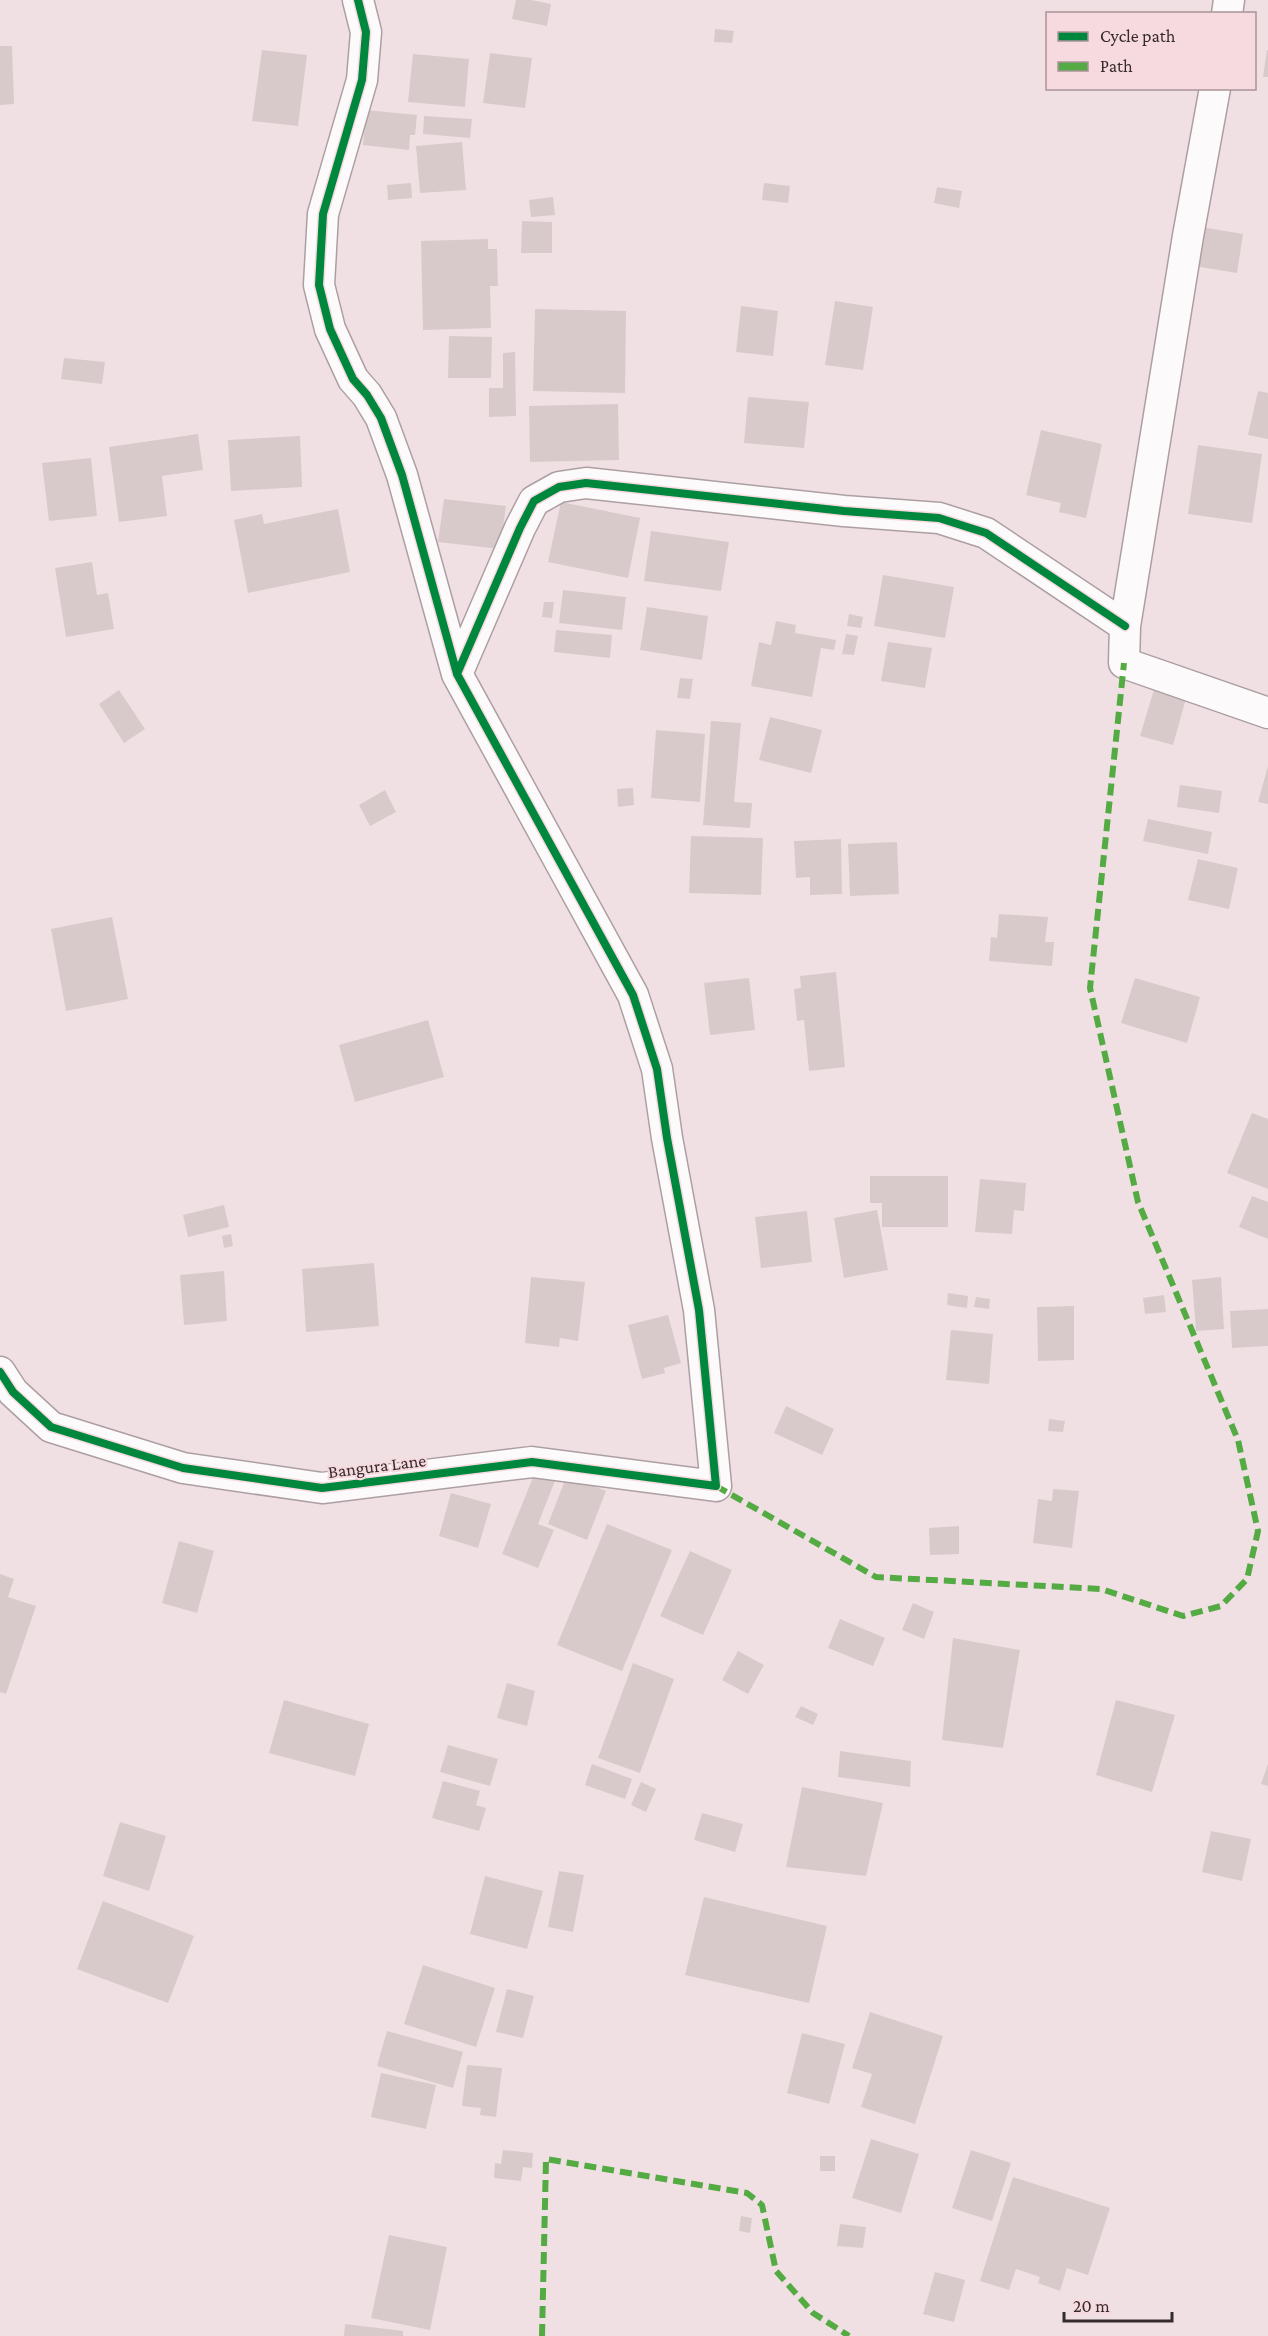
<svg xmlns="http://www.w3.org/2000/svg" width="1268" height="2336" font-family="'Crimson Pro',serif">
	<style>
		.building { fill: #d8cacb }
		.lines { fill: none; stroke-linecap: round; stroke-linejoin: round }
		.minor-casing { stroke: #ac9fa2; stroke-width: 33 }
		.minor { stroke: #fdfafb; stroke-width: 30 }
		.quiet { stroke: #54ab44; stroke-width: 6; stroke-dasharray: 12 6; stroke-linecap: butt }
		.cycleway-casing { stroke: #f7dadf; stroke-width: 11 }
		.cycleway { stroke: #00873e; stroke-width: 8 }
		.labels { text-anchor: middle; dominant-baseline: central; stroke-width: 4.5; stroke-linejoin: round; paint-order: stroke }
		.street-label { font-size: 18px; fill: #352b2d; stroke: #f7dadf }
	</style>
	<rect width="100%" height="100%" fill="#f1e0e3"/>
	<path class="building" d="M 516,0 L 531,0 L 551,4 L 547,26 L 512,19 Z
		M 715,29 L 734,31 L 732,43 L 714,42 Z
		M 0,46 L 12,46 L 14,104 L 0,105 Z
		M 262,50 L 307,55 L 298,126 L 252,121 Z
		M 1267,50 L 1268,50 L 1268,77 L 1263,77 Z
		M 490,53 L 532,58 L 525,108 L 483,103 Z
		M 413,54 L 469,59 L 465,107 L 408,102 Z
		M 366,110 L 417,115 L 415,135 L 410,135 L 409,150 L 363,145 Z
		M 424,116 L 472,119 L 470,138 L 423,134 Z
		M 462,142 L 466,190 L 420,193 L 416,146 Z
		M 411,183 L 412,198 L 388,200 L 387,185 Z
		M 764,183 L 790,186 L 788,203 L 762,200 Z
		M 937,187 L 962,191 L 959,208 L 934,203 Z
		M 553,197 L 555,215 L 531,217 L 529,200 Z
		M 522,221 L 552,222 L 552,253 L 521,253 Z
		M 1201,227 L 1243,234 L 1237,273 L 1194,266 Z
		M 488,239 L 488,249 L 497,249 L 498,286 L 490,286 L 491,328 L 423,330 L 421,241 Z
		M 835,301 L 873,307 L 863,370 L 825,365 Z
		M 741,306 L 778,311 L 773,356 L 736,352 Z
		M 535,309 L 626,311 L 625,393 L 533,391 Z
		M 449,336 L 492,337 L 491,378 L 448,378 Z
		M 515,352 L 516,416 L 489,417 L 489,388 L 503,388 L 503,353 Z
		M 64,358 L 105,362 L 102,384 L 61,379 Z
		M 1258,391 L 1268,393 L 1268,439 L 1248,435 Z
		M 748,397 L 809,402 L 804,448 L 744,443 Z
		M 618,404 L 619,460 L 530,462 L 529,406 Z
		M 1041,430 L 1102,444 L 1086,518 L 1059,512 L 1061,503 L 1026,495 Z
		M 198,434 L 203,470 L 162,476 L 167,516 L 119,522 L 109,447 Z
		M 300,436 L 302,487 L 231,491 L 228,440 Z
		M 1198,445 L 1262,454 L 1252,523 L 1188,514 Z
		M 91,458 L 97,516 L 49,521 L 42,463 Z
		M 444,499 L 506,506 L 500,549 L 438,542 Z
		M 561,502 L 640,518 L 628,578 L 548,562 Z
		M 338,509 L 350,572 L 248,593 L 234,520 L 262,514 L 264,524 Z
		M 651,531 L 729,542 L 721,591 L 644,581 Z
		M 92,562 L 97,595 L 108,593 L 114,629 L 66,637 L 55,568 Z
		M 883,575 L 954,587 L 945,638 L 874,626 Z
		M 563,590 L 626,597 L 622,630 L 559,623 Z
		M 544,602 L 554,602 L 552,618 L 542,617 Z
		M 647,607 L 708,616 L 702,660 L 640,650 Z
		M 849,614 L 863,617 L 861,628 L 847,626 Z
		M 776,621 L 796,625 L 795,633 L 836,640 L 834,650 L 821,648 L 812,697 L 751,686 L 759,642 L 771,645 Z
		M 556,630 L 612,635 L 610,658 L 554,652 Z
		M 846,634 L 858,636 L 854,655 L 842,654 Z
		M 888,642 L 932,648 L 925,688 L 881,681 Z
		M 680,678 L 693,679 L 690,699 L 677,698 Z
		M 1155,686 L 1187,695 L 1173,745 L 1140,736 Z
		M 119,690 L 145,729 L 124,743 L 99,704 Z
		M 770,717 L 822,730 L 811,773 L 759,760 Z
		M 711,721 L 741,723 L 734,802 L 752,803 L 750,828 L 703,825 Z
		M 656,730 L 705,734 L 700,802 L 651,798 Z
		M 1268,766 L 1268,804 L 1258,802 Z
		M 1180,785 L 1222,791 L 1219,813 L 1177,807 Z
		M 633,788 L 634,805 L 618,807 L 617,789 Z
		M 385,790 L 396,812 L 370,826 L 359,805 Z
		M 1148,819 L 1212,832 L 1208,854 L 1143,841 Z
		M 691,836 L 763,838 L 761,895 L 689,893 Z
		M 841,839 L 842,894 L 810,895 L 810,877 L 796,878 L 794,841 Z
		M 897,842 L 899,894 L 850,896 L 848,844 Z
		M 1198,859 L 1238,868 L 1229,909 L 1188,900 Z
		M 999,914 L 1048,917 L 1045,942 L 1054,942 L 1052,966 L 989,961 L 991,937 L 997,938 Z
		M 112,917 L 128,999 L 66,1011 L 51,929 Z
		M 836,972 L 845,1067 L 809,1071 L 804,1020 L 797,1021 L 794,989 L 801,988 L 800,976 Z
		M 749,978 L 755,1030 L 710,1035 L 704,983 Z
		M 1135,978 L 1200,997 L 1187,1043 L 1121,1023 Z
		M 428,1020 L 444,1077 L 355,1102 L 339,1045 Z
		M 1252,1113 L 1268,1119 L 1268,1189 L 1227,1173 Z
		M 870,1176 L 948,1176 L 948,1227 L 882,1227 L 882,1203 L 870,1203 Z
		M 980,1179 L 1026,1183 L 1024,1211 L 1014,1210 L 1012,1234 L 975,1232 Z
		M 1252,1196 L 1268,1202 L 1268,1239 L 1239,1227 Z
		M 224,1205 L 229,1227 L 188,1237 L 183,1215 Z
		M 877,1210 L 888,1270 L 844,1278 L 834,1218 Z
		M 807,1211 L 812,1262 L 761,1268 L 755,1217 Z
		M 231,1234 L 233,1246 L 224,1248 L 222,1236 Z
		M 374,1263 L 379,1326 L 306,1332 L 302,1269 Z
		M 224,1271 L 227,1321 L 184,1325 L 180,1275 Z
		M 531,1277 L 585,1282 L 578,1341 L 560,1338 L 559,1347 L 525,1343 Z
		M 1221,1277 L 1224,1329 L 1196,1331 L 1192,1280 Z
		M 948,1293 L 968,1296 L 967,1308 L 947,1305 Z
		M 1164,1295 L 1166,1312 L 1145,1314 L 1143,1298 Z
		M 976,1297 L 990,1299 L 989,1309 L 974,1307 Z
		M 1074,1306 L 1074,1360 L 1038,1361 L 1037,1307 Z
		M 1268,1309 L 1268,1346 L 1232,1348 L 1230,1311 Z
		M 668,1315 L 681,1363 L 664,1368 L 665,1373 L 642,1379 L 628,1325 Z
		M 951,1330 L 993,1334 L 989,1384 L 946,1380 Z
		M 786,1406 L 834,1429 L 822,1455 L 774,1433 Z
		M 1049,1419 L 1065,1421 L 1063,1432 L 1048,1431 Z
		M 538,1465 L 558,1473 L 538,1524 L 554,1530 L 538,1568 L 502,1554 Z
		M 567,1475 L 606,1491 L 587,1540 L 548,1524 Z
		M 1053,1489 L 1079,1491 L 1072,1548 L 1033,1543 L 1038,1499 L 1052,1501 Z
		M 451,1493 L 491,1504 L 478,1548 L 439,1536 Z
		M 607,1524 L 672,1550 L 622,1671 L 557,1645 Z
		M 959,1526 L 959,1554 L 930,1555 L 929,1528 Z
		M 179,1541 L 214,1551 L 197,1613 L 162,1603 Z
		M 690,1551 L 732,1570 L 703,1635 L 660,1616 Z
		M 0,1574 L 14,1579 L 8,1597 L 36,1606 L 6,1694 L 0,1692 Z
		M 913,1603 L 934,1612 L 924,1639 L 902,1630 Z
		M 840,1619 L 885,1638 L 873,1666 L 828,1648 Z
		M 953,1638 L 1020,1650 L 1003,1748 L 942,1740 Z
		M 738,1651 L 764,1665 L 748,1694 L 722,1680 Z
		M 633,1663 L 674,1679 L 640,1773 L 598,1758 Z
		M 507,1683 L 535,1691 L 527,1726 L 497,1718 Z
		M 284,1700 L 369,1724 L 355,1776 L 269,1753 Z
		M 1116,1700 L 1175,1715 L 1152,1792 L 1096,1775 Z
		M 801,1706 L 818,1714 L 813,1725 L 795,1717 Z
		M 448,1745 L 498,1759 L 490,1786 L 440,1772 Z
		M 840,1751 L 911,1761 L 910,1787 L 838,1777 Z
		M 592,1764 L 632,1779 L 625,1799 L 585,1785 Z
		M 1268,1764 L 1268,1786 L 1261,1784 Z
		M 443,1781 L 480,1791 L 476,1805 L 486,1808 L 479,1831 L 432,1818 Z
		M 641,1782 L 656,1789 L 646,1812 L 631,1805 Z
		M 802,1787 L 883,1803 L 866,1876 L 786,1867 Z
		M 702,1813 L 743,1824 L 735,1852 L 694,1840 Z
		M 120,1822 L 166,1836 L 149,1891 L 103,1876 Z
		M 1211,1831 L 1251,1839 L 1242,1881 L 1202,1872 Z
		M 559,1871 L 584,1875 L 573,1932 L 548,1927 Z
		M 485,1876 L 543,1891 L 527,1949 L 470,1934 Z
		M 704,1897 L 827,1926 L 809,2003 L 685,1975 Z
		M 103,1901 L 194,1936 L 168,2003 L 77,1969 Z
		M 423,1965 L 495,1988 L 476,2047 L 404,2024 Z
		M 507,1989 L 534,1996 L 523,2038 L 496,2032 Z
		M 870,2012 L 943,2036 L 915,2124 L 861,2107 L 872,2074 L 852,2068 Z
		M 387,2031 L 463,2052 L 453,2088 L 377,2066 Z
		M 802,2033 L 845,2044 L 829,2104 L 787,2093 Z
		M 467,2065 L 502,2068 L 496,2117 L 480,2115 L 481,2108 L 462,2106 Z
		M 381,2073 L 436,2085 L 426,2129 L 371,2117 Z
		M 871,2139 L 919,2154 L 901,2213 L 852,2198 Z
		M 503,2150 L 533,2153 L 532,2168 L 523,2167 L 521,2181 L 494,2178 L 495,2163 L 501,2164 Z
		M 971,2150 L 1011,2163 L 992,2221 L 952,2208 Z
		M 820,2156 L 835,2156 L 835,2171 L 820,2171 Z
		M 1013,2177 L 1110,2208 L 1088,2275 L 1067,2268 L 1060,2291 L 1038,2283 L 1040,2277 L 1016,2269 L 1009,2290 L 980,2281 Z
		M 741,2216 L 752,2218 L 750,2233 L 739,2231 Z
		M 840,2224 L 866,2227 L 863,2248 L 837,2246 Z
		M 389,2235 L 447,2247 L 430,2330 L 371,2318 Z
		M 935,2272 L 965,2280 L 954,2322 L 923,2314 Z
		M 345,2324 L 403,2331 L 403,2336 L 344,2336 Z"/>
	<g class="lines">
		<g class="minor-casing">
			<path id="minor" d="M 1227,14 L 1229,0
				M 1215,88 L 1188,236 L 1125,626 L 1124,663 L 1268,713
				M 457,674 L 520,528 L 534,501 L 559,487 L 586,483 L 844,511 L 939,518 L 986,533 L 1125,626
				M 0,1372 L 13,1392 L 51,1427 L 183,1468 L 322,1488 L 532,1462 L 716,1486 L 699,1310 L 667,1138 L 657,1069 L 633,995 L 457,674 L 402,475 L 381,418 L 367,395 L 353,379 L 330,329 L 319,285 L 323,214 L 362,80 L 366,32 L 358,0"/>
		</g>
		<use href="#minor" class="minor"/>
		<path class="quiet" d="M 716,1486 L 876,1577 L 1101,1589 L 1183,1616 L 1221,1606 L 1247,1579 L 1258,1531 L 1238,1440 L 1138,1202 L 1090,988 L 1124,663
			M 542,2336 L 546,2159 L 747,2193 L 762,2205 L 776,2271 L 813,2313 L 849,2336"/>
		<g class="cycleway-casing">
			<path id="cycleway" d="M 457,674 L 520,528 L 534,501 L 559,487 L 586,483 L 844,511 L 939,518 L 986,533 L 1125,626
				M 0,1372 L 13,1392 L 51,1427 L 183,1468 L 322,1488 L 532,1462 L 716,1486 L 699,1310 L 667,1138 L 657,1069 L 633,995 L 457,674 L 402,475 L 381,418 L 367,395 L 353,379 L 330,329 L 319,285 L 323,214 L 362,80 L 366,32 L 358,0"/>
		</g>
		<use href="#cycleway" class="cycleway"/>
	</g>
	<g class="labels">
		<g class="street-label">
			<text transform="translate(377 1466) rotate(-7)">Bangura Lane</text>
		</g>
	</g>
	<rect x="1046" y="12" width="210" height="78" fill="#f7dadf" stroke="#a99498" stroke-width="1.5"/>
	<rect x="1058" y="32" width="30" height="9" fill="#00873e" stroke="#a99498" stroke-width="1.5"/>
	<text x="1100" y="42" font-size="18" fill="#352b2d">Cycle path</text>
	<rect x="1058" y="62" width="30" height="9" fill="#54ab44" stroke="#a99498" stroke-width="1.5"/>
	<text x="1100" y="72" font-size="18" fill="#352b2d">Path</text>
	<path d="M1064 2312v9h108v-9" fill="none" stroke="#352b2d" stroke-width="3"/>
	<text x="1073" y="2312" font-size="18" fill="#352b2d" stroke="#f7dadf" stroke-width="4.5" paint-order="stroke">20 m</text>
</svg>
